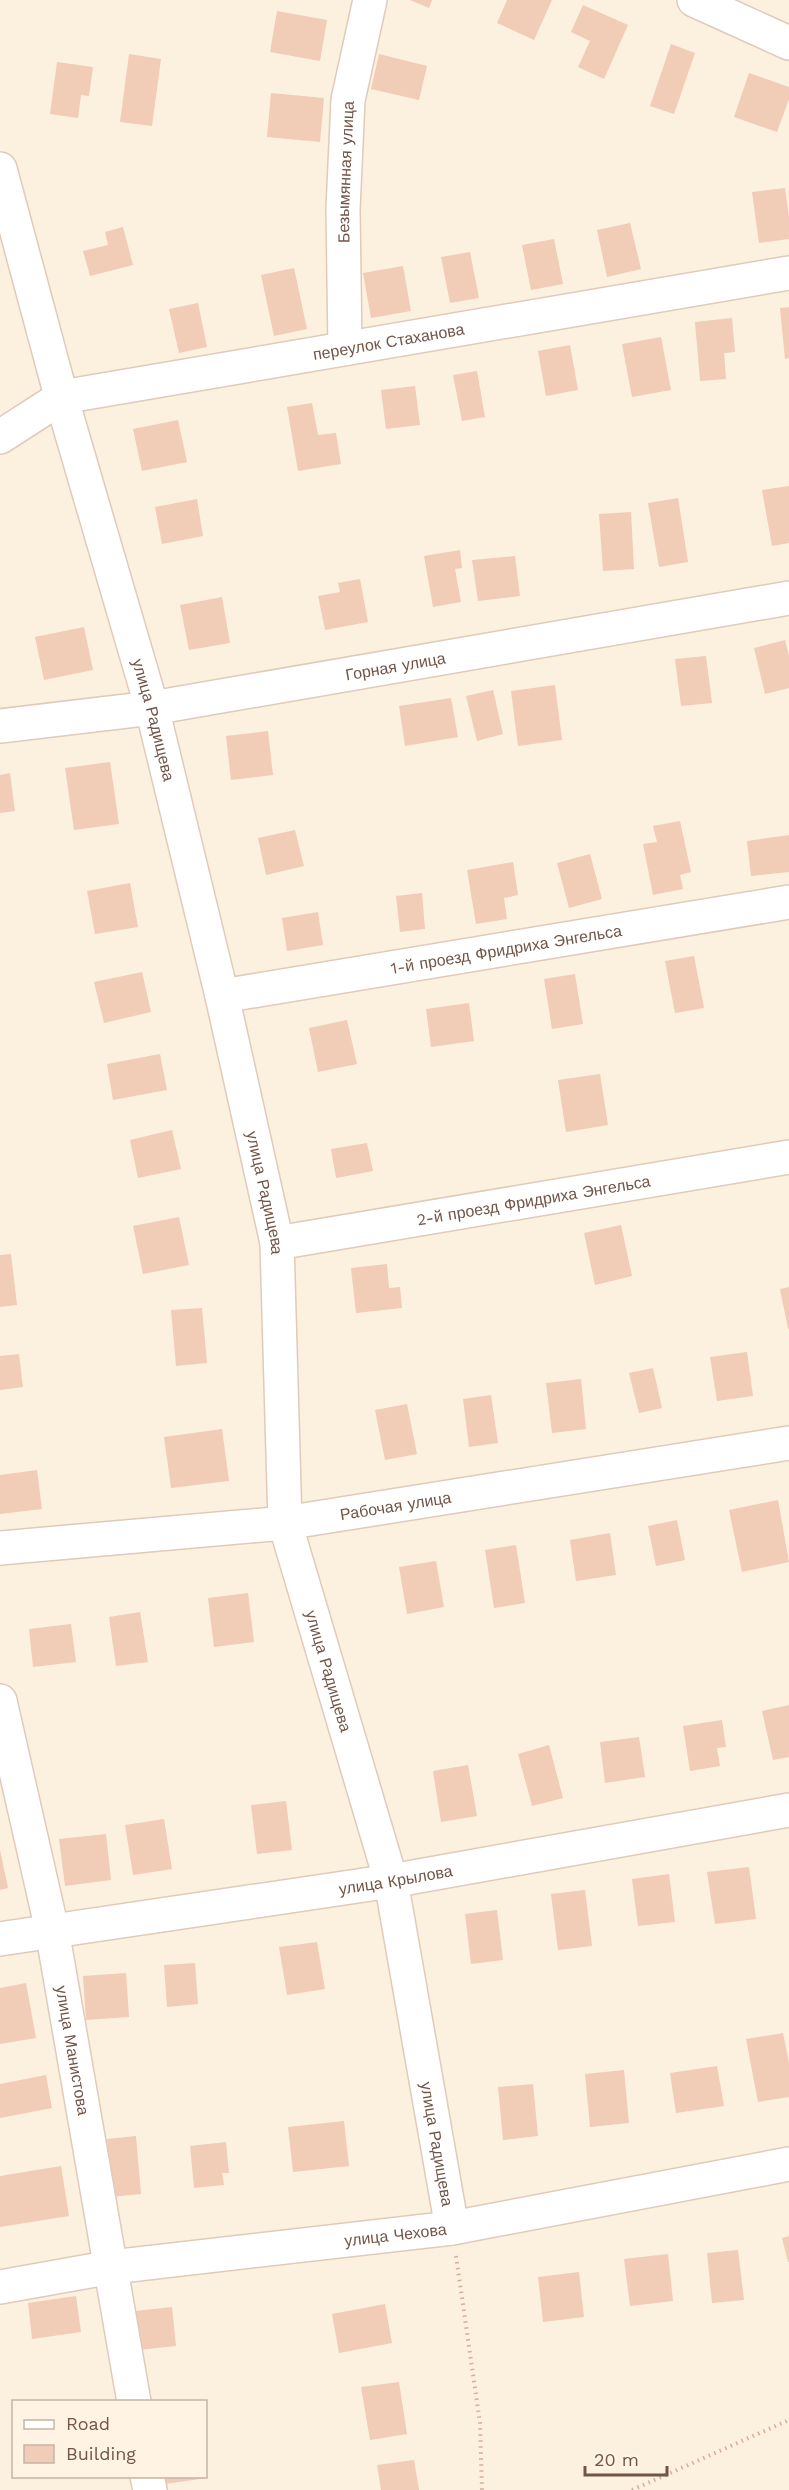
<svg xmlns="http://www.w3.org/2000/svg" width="789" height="2490" font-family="'Work Sans',sans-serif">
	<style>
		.building { fill: #f1ccb7 }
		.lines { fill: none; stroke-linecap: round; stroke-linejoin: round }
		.minor-casing { stroke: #dfcbbb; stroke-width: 36 }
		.path { stroke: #d5af9b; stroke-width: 4; stroke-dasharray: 1.5 4.5; stroke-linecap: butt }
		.minor { stroke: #fff; stroke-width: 33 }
		.labels { text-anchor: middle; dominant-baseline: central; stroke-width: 5; stroke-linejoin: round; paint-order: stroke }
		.street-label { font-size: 16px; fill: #715547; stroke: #fff4e4 }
	</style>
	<rect width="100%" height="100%" fill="#fcf0df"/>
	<path class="building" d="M 410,0 L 432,0 L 429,8 Z
		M 507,0 L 552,0 L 534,40 L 497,23 Z
		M 583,5 L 628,25 L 604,79 L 578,67 L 590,41 L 571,32 Z
		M 277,11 L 327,20 L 320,61 L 270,52 Z
		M 671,44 L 695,53 L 674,114 L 650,106 Z
		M 129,54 L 161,59 L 152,126 L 120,122 Z
		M 379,54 L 427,66 L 419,100 L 371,89 Z
		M 57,62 L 93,67 L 89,96 L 81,95 L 78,118 L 50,114 Z
		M 749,73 L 789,87 L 789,99 L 777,132 L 734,117 Z
		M 271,93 L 324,98 L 320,142 L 267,137 Z
		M 785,188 L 789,217 L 789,239 L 759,243 L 752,192 Z
		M 630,223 L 641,269 L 607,277 L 597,230 Z
		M 123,227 L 133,265 L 90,276 L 83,251 L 108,245 L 105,232 Z
		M 554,239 L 563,284 L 531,290 L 522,245 Z
		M 470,252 L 479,298 L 450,303 L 441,257 Z
		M 403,266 L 411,311 L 371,318 L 363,273 Z
		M 294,268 L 307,329 L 274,336 L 261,275 Z
		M 198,303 L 207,347 L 179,353 L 169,309 Z
		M 789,307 L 789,358 L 785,359 L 780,308 Z
		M 732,318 L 735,352 L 724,353 L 726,379 L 700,381 L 695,322 Z
		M 661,337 L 671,390 L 632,397 L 622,344 Z
		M 570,345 L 578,390 L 546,396 L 538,351 Z
		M 477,371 L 485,417 L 462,421 L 453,375 Z
		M 415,386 L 420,425 L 386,429 L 381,390 Z
		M 312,403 L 318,435 L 336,433 L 341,464 L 298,471 L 287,407 Z
		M 178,420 L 187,462 L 142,471 L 133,429 Z
		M 789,486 L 789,543 L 772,546 L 762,490 Z
		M 678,498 L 688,562 L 659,567 L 648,503 Z
		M 197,499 L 203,536 L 162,544 L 155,507 Z
		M 631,512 L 634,569 L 603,571 L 599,514 Z
		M 460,550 L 462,568 L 455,569 L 461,602 L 433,607 L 424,556 Z
		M 515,556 L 520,596 L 478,601 L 472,560 Z
		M 360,579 L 368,622 L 325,630 L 318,596 L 340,592 L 338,583 Z
		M 222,597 L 230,643 L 189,650 L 180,605 Z
		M 84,627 L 93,670 L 44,680 L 35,637 Z
		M 785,640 L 789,656 L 789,688 L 765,694 L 754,648 Z
		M 706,656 L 712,703 L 681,706 L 675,659 Z
		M 555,685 L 562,740 L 518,746 L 511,691 Z
		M 493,690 L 503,734 L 477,741 L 466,696 Z
		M 451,698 L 458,737 L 405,746 L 399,706 Z
		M 268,731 L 273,775 L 231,780 L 226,736 Z
		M 110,762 L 119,824 L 74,830 L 65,768 Z
		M 10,773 L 15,811 L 0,813 L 0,775 Z
		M 680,821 L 691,872 L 680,875 L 683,889 L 653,895 L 643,844 L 657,842 L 653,826 Z
		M 295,830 L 304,866 L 266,875 L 258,838 Z
		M 789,835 L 789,872 L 751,876 L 747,841 Z
		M 590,854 L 602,899 L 569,908 L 557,863 Z
		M 513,862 L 518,895 L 504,898 L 507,919 L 476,924 L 467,870 Z
		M 130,883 L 138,927 L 95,934 L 87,891 Z
		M 422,893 L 425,929 L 400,932 L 396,896 Z
		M 318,912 L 323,945 L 287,951 L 282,918 Z
		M 694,956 L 704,1008 L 675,1013 L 665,961 Z
		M 142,972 L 151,1012 L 104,1023 L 94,982 Z
		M 575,974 L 583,1024 L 552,1029 L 544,979 Z
		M 469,1003 L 474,1041 L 431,1047 L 426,1009 Z
		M 347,1020 L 357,1064 L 318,1072 L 309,1028 Z
		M 160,1054 L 167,1090 L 113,1100 L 107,1064 Z
		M 600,1074 L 608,1125 L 566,1132 L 558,1080 Z
		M 172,1130 L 181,1169 L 138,1178 L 130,1140 Z
		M 367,1143 L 373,1171 L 336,1178 L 331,1149 Z
		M 179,1217 L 189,1265 L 143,1274 L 133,1226 Z
		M 621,1225 L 632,1276 L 595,1285 L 584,1233 Z
		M 11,1254 L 17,1305 L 0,1307 L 0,1255 Z
		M 387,1264 L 389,1288 L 400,1287 L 402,1308 L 356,1313 L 351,1268 Z
		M 789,1287 L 789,1329 L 788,1329 L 780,1289 Z
		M 202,1308 L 207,1363 L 176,1366 L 171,1310 Z
		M 747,1352 L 753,1396 L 717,1401 L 710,1357 Z
		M 19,1354 L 23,1387 L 0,1390 L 0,1356 Z
		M 653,1368 L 662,1408 L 639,1413 L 629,1373 Z
		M 581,1379 L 586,1429 L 552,1433 L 546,1383 Z
		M 491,1395 L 498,1443 L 469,1447 L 463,1399 Z
		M 407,1404 L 417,1454 L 385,1460 L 375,1410 Z
		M 222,1429 L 229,1481 L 171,1488 L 164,1437 Z
		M 37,1470 L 42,1509 L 0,1514 L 0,1475 Z
		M 778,1500 L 789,1562 L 742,1572 L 729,1510 Z
		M 677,1520 L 685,1560 L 656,1566 L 648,1526 Z
		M 610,1533 L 616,1575 L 576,1581 L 570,1540 Z
		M 516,1545 L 525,1603 L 494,1608 L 485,1550 Z
		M 436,1561 L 444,1607 L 407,1614 L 399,1567 Z
		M 248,1593 L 254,1642 L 214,1647 L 208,1598 Z
		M 140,1612 L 148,1662 L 116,1666 L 109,1617 Z
		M 71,1624 L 76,1662 L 33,1667 L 29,1629 Z
		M 789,1705 L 789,1757 L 773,1760 L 762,1711 Z
		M 722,1720 L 726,1747 L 717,1748 L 720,1766 L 690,1771 L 683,1726 Z
		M 639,1737 L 645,1777 L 605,1783 L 600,1742 Z
		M 549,1745 L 563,1798 L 532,1806 L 518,1754 Z
		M 468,1765 L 477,1816 L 441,1822 L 433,1771 Z
		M 286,1801 L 292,1850 L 257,1854 L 251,1805 Z
		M 164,1819 L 172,1869 L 133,1875 L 125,1825 Z
		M 106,1834 L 111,1880 L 65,1886 L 59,1839 Z
		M 0,1850 L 8,1888 L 0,1890 Z
		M 749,1867 L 756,1919 L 715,1924 L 707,1872 Z
		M 669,1874 L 675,1922 L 638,1926 L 632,1879 Z
		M 585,1890 L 592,1946 L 558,1950 L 551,1894 Z
		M 497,1910 L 503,1960 L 471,1964 L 465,1914 Z
		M 317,1942 L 325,1989 L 287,1995 L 279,1947 Z
		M 195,1963 L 198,2004 L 167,2007 L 164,1965 Z
		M 126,1973 L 129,2017 L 86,2020 L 83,1976 Z
		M 26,1983 L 36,2038 L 0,2044 L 0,1988 Z
		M 783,2033 L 789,2063 L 789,2097 L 758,2102 L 746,2039 Z
		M 717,2066 L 724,2106 L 676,2113 L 670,2073 Z
		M 624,2070 L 629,2123 L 590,2127 L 585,2074 Z
		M 46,2075 L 52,2108 L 0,2118 L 0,2084 Z
		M 533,2084 L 538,2136 L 503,2140 L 498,2087 Z
		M 344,2121 L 349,2166 L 293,2172 L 288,2127 Z
		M 136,2136 L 141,2194 L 111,2197 L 107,2139 Z
		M 226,2142 L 229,2173 L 222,2173 L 224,2185 L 194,2188 L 190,2146 Z
		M 61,2166 L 69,2216 L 0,2227 L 0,2176 Z
		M 789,2236 L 789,2262 L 788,2262 L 782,2238 Z
		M 738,2250 L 744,2300 L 712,2303 L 707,2253 Z
		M 668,2254 L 673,2301 L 630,2306 L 624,2259 Z
		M 579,2272 L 584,2317 L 543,2322 L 538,2277 Z
		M 76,2296 L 81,2332 L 32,2339 L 28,2303 Z
		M 385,2304 L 392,2343 L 339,2353 L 332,2314 Z
		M 172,2307 L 176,2346 L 138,2350 L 135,2311 Z
		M 399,2382 L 407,2434 L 370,2440 L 361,2387 Z
		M 414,2460 L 419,2490 L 381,2490 L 377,2465 Z
		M 164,2476 L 207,2476 L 207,2478 L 165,2484 Z"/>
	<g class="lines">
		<g class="minor-casing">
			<g id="minor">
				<path d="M 694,0 L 789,43"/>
				<path id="s1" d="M 0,169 L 64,407 L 152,708 L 222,996 L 277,1243 L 285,1523 L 391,1881 L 452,2228"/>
				<path id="s2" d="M 345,348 L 343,209 L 348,100 L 370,0"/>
				<path id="s3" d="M 0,437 L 62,397 L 789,273"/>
				<path id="s4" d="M 0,726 L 152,708 L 789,598"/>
				<path id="s5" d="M 222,996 L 789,902"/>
				<path id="s6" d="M 277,1243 L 789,1157"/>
				<path id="s7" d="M 0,1548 L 285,1523 L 789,1443"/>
				<path id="s8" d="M 0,1701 L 52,1930 L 134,2402"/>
				<path id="s9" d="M 0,1939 L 391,1881 L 789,1810"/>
				<path id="s10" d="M 0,2287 L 112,2267 L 452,2228 L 789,2164"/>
				<path d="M 147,2476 L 150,2490"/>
			</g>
		</g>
		<path class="path" d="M 456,2256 L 480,2423 L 482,2490
			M 632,2490 L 789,2420"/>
		<use href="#minor" class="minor"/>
	</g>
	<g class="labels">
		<g class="street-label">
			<text stroke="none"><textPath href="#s2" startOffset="176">Безымянная улица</textPath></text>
			<text stroke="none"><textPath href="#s3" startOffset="405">переулок Стаханова</textPath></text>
			<text stroke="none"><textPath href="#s4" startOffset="400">Горная улица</textPath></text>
			<text stroke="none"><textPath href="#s1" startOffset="572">улица Радищева</textPath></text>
			<text stroke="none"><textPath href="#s5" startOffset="288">1-й проезд Фридриха Энгельса</textPath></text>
			<text stroke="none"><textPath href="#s1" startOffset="1058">улица Радищева</textPath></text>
			<text stroke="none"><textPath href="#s6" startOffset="260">2-й проезд Фридриха Энгельса</textPath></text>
			<text stroke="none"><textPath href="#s7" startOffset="398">Рабочая улица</textPath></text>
			<text stroke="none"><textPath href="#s1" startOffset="1544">улица Радищева</textPath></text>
			<text stroke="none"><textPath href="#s9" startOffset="400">улица Крылова</textPath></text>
			<text stroke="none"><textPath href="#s8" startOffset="357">улица Манистова</textPath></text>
			<text stroke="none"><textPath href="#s1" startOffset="2030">улица Радищева</textPath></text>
			<text stroke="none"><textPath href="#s10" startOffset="399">улица Чехова</textPath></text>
		</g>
	</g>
	<rect x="12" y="2400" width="195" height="78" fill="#fff4e4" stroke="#c6b4a5" stroke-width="1.5"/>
	<rect x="24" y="2420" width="30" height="9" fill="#ffffff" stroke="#c6b4a5" stroke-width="1.5"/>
	<text x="66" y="2430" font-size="18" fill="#715547">Road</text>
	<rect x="24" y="2445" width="30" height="18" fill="#f1ccb7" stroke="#c6b4a5" stroke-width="1.5"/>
	<text x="66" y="2460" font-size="18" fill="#715547">Building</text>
	<path d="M585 2466v9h82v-9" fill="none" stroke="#715547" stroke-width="3"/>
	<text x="594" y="2466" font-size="18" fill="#715547" stroke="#fff4e4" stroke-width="4.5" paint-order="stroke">20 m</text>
</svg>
